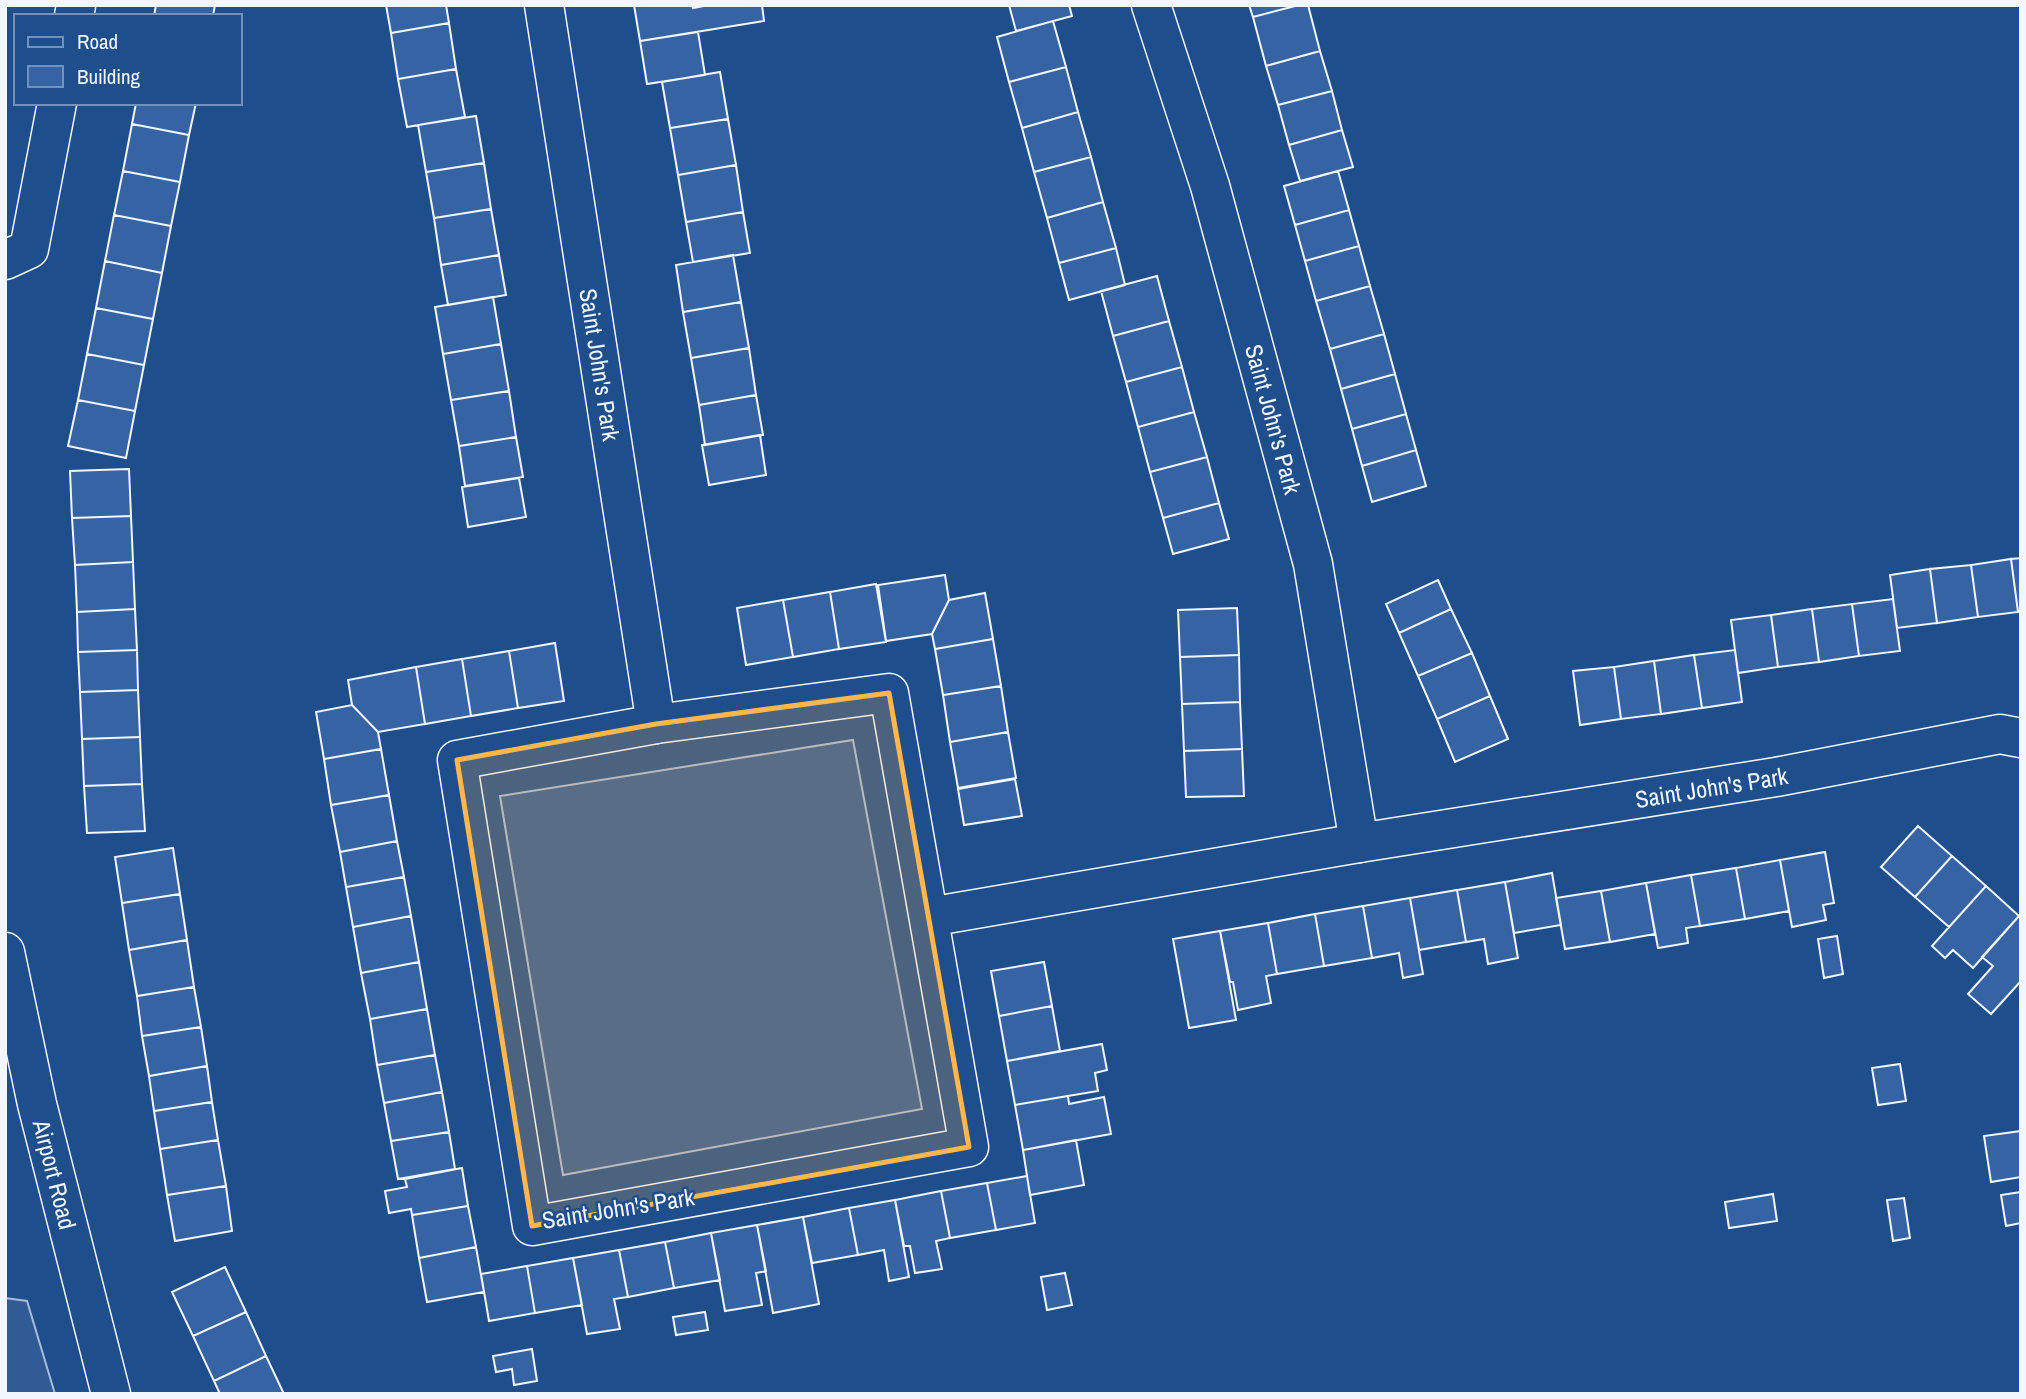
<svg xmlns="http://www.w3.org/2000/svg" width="2026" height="1399" font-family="'Archivo Narrow',sans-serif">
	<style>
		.built { fill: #305b95; stroke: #a8bbd7; stroke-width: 2 }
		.building { fill: #3563a3; stroke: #f2f6ff; stroke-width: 2 }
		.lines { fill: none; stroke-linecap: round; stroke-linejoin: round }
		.minor-casing { stroke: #f2f6ff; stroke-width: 41 }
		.major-casing { stroke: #f2f6ff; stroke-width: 41 }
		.minor { stroke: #1f4e8c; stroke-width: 38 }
		.major { stroke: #1f4e8c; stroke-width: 38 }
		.marked { fill: #ffb74d; fill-opacity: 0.2; stroke: #ffb74d; stroke-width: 5; stroke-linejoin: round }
		.labels { text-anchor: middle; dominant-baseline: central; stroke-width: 5; stroke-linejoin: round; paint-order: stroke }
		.street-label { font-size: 24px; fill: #f2f6ff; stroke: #1f4e8c }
	</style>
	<rect width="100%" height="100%" fill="#1f4e8c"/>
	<path class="built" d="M 853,740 L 922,1109 L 563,1175 L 500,796 Z
		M 5,1298 L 27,1301 L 55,1394 L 5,1394 Z"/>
	<path class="building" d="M 156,5 L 215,5 L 213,16 L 154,16 Z
		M 386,5 L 446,5 L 449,23 L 391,33 Z
		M 634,5 L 692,5 L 693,8 L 709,5 L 762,5 L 764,21 L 640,41 Z
		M 1009,5 L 1069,5 L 1072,16 L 1016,31 Z
		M 1249,5 L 1299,5 L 1253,17 Z
		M 1299,5 L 1308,5 L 1320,51 L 1266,66 L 1253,17 Z
		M 1053,21 L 1066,67 L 1009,82 L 997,37 Z
		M 449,23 L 456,69 L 398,79 L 391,33 Z
		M 698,32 L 705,75 L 647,84 L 640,41 Z
		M 1320,51 L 1332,91 L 1278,105 L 1266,66 Z
		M 1066,67 L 1078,112 L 1022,128 L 1009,82 Z
		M 456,69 L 465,117 L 407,127 L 398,79 Z
		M 720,72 L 728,119 L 670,128 L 662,82 Z
		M 1332,91 L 1342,130 L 1289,145 L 1278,105 Z
		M 136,103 L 196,103 L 189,135 L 132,124 Z
		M 1078,112 L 1091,157 L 1034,172 L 1022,128 Z
		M 476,116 L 484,163 L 426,172 L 418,125 Z
		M 728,119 L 736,165 L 678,175 L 670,128 Z
		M 132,124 L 189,135 L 180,182 L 123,171 Z
		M 1342,130 L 1353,167 L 1300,181 L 1289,145 Z
		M 1091,157 L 1103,202 L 1047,218 L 1034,172 Z
		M 484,163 L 491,209 L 434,218 L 426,172 Z
		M 736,165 L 743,212 L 686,222 L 678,175 Z
		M 123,171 L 180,182 L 171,226 L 114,215 Z
		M 1338,171 L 1349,210 L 1295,225 L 1284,186 Z
		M 1103,202 L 1116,248 L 1059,263 L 1047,218 Z
		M 491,209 L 499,255 L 441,265 L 434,218 Z
		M 1349,210 L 1359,246 L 1305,261 L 1295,225 Z
		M 743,212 L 750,253 L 693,262 L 686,222 Z
		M 114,215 L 171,226 L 162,273 L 105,261 Z
		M 1359,246 L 1370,286 L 1316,301 L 1305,261 Z
		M 1116,248 L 1125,285 L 1069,300 L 1059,263 Z
		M 499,255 L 506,295 L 448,305 L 441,265 Z
		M 733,255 L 741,302 L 683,312 L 676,265 Z
		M 105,261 L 162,273 L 153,319 L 96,308 Z
		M 1157,276 L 1169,321 L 1113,336 L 1101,291 Z
		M 1370,286 L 1384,334 L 1330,349 L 1316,301 Z
		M 493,297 L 501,344 L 443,354 L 435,307 Z
		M 741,302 L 749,348 L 691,358 L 683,312 Z
		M 96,308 L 153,319 L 144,365 L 87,354 Z
		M 1169,321 L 1182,367 L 1126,382 L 1113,336 Z
		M 1384,334 L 1395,374 L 1341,389 L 1330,349 Z
		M 501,344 L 509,391 L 451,400 L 443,354 Z
		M 749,348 L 756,395 L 699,405 L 691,358 Z
		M 87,354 L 144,365 L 135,411 L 78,400 Z
		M 1182,367 L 1194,412 L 1138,427 L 1126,382 Z
		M 1395,374 L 1406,414 L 1352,429 L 1341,389 Z
		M 509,391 L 516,437 L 459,446 L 451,400 Z
		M 756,395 L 763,435 L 705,445 L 699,405 Z
		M 78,400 L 135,411 L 126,458 L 68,446 Z
		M 1194,412 L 1207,457 L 1150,472 L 1138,427 Z
		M 1406,414 L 1416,450 L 1362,466 L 1352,429 Z
		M 760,435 L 766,475 L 709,485 L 702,445 Z
		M 516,437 L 523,477 L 465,486 L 459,446 Z
		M 1416,450 L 1426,486 L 1372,502 L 1362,466 Z
		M 1207,457 L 1219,503 L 1163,518 L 1150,472 Z
		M 129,469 L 131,516 L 72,518 L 70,471 Z
		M 519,478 L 526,517 L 468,527 L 462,487 Z
		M 1219,503 L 1229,539 L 1173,554 L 1163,518 Z
		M 131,516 L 133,562 L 75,565 L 72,518 Z
		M 2021,558 L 2021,611 L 2018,612 L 2011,559 Z
		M 2011,559 L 2018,612 L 1978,617 L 1971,565 Z
		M 133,562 L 135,609 L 77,612 L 75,565 Z
		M 1971,565 L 1978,617 L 1937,623 L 1930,569 Z
		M 1930,569 L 1937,623 L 1897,628 L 1890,575 Z
		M 945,575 L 949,600 L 932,634 L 886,641 L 878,585 Z
		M 1438,580 L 1451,609 L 1399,633 L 1386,604 Z
		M 876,584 L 886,642 L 839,649 L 830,592 Z
		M 830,592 L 839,649 L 793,657 L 783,600 Z
		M 985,593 L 993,639 L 935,649 L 932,634 L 949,600 Z
		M 1893,599 L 1900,651 L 1859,656 L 1852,604 Z
		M 783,600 L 793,657 L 746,665 L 737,608 Z
		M 1852,604 L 1859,656 L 1819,662 L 1812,609 Z
		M 1237,608 L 1239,655 L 1180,657 L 1178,610 Z
		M 135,609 L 137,650 L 78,652 L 77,612 Z
		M 1451,609 L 1472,653 L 1418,676 L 1399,633 Z
		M 1812,609 L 1819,662 L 1778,667 L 1771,615 Z
		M 1771,615 L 1778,667 L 1738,673 L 1731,620 Z
		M 993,639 L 1001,686 L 943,695 L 935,649 Z
		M 555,643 L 564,701 L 518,708 L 509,651 Z
		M 137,650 L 138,690 L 80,692 L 78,652 Z
		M 1735,650 L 1742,702 L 1702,708 L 1694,655 Z
		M 509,651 L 518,708 L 471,716 L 462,659 Z
		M 1472,653 L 1490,696 L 1437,719 L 1418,676 Z
		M 1239,655 L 1240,702 L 1182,704 L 1180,657 Z
		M 1694,655 L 1702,708 L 1661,714 L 1654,661 Z
		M 462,659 L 471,716 L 425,724 L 416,667 Z
		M 1654,661 L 1661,714 L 1621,719 L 1614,667 Z
		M 416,667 L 425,724 L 378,732 L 352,705 L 348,680 Z
		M 1614,667 L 1621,719 L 1580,725 L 1573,671 Z
		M 1001,686 L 1008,732 L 950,742 L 943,695 Z
		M 138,690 L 140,737 L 82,739 L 80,692 Z
		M 1490,696 L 1508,739 L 1455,762 L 1437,719 Z
		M 1240,702 L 1242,749 L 1184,751 L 1182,704 Z
		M 352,705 L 378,732 L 381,749 L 324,759 L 316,712 Z
		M 1008,732 L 1016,778 L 958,788 L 950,742 Z
		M 140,737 L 142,784 L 84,786 L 82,739 Z
		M 381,749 L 389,795 L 331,805 L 324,759 Z
		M 1242,749 L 1244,796 L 1186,797 L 1184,751 Z
		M 1015,779 L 1022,816 L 964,825 L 958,789 Z
		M 142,784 L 145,831 L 87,833 L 84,786 Z
		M 389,795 L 397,841 L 340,852 L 331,805 Z
		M 1918,826 L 1952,856 L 1915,897 L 1881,867 Z
		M 397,841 L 404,877 L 346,887 L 340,852 Z
		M 173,848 L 180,894 L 122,903 L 115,857 Z
		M 1825,852 L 1834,903 L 1823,905 L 1826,920 L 1792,927 L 1780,860 Z
		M 1952,856 L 1986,886 L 1949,927 L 1915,897 Z
		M 1780,860 L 1789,911 L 1745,919 L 1736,868 Z
		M 1736,868 L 1745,919 L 1700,926 L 1691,875 Z
		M 1552,873 L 1561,925 L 1514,933 L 1505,882 Z
		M 1691,875 L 1700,926 L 1686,928 L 1688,943 L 1658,948 L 1646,883 Z
		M 404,877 L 411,916 L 353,927 L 346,887 Z
		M 1505,882 L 1518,958 L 1488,964 L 1484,939 L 1466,942 L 1457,890 Z
		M 1646,883 L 1655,934 L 1610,942 L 1601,891 Z
		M 1986,886 L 2019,916 L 1973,968 L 1953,950 L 1945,958 L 1932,946 Z
		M 1457,890 L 1466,942 L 1419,950 L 1410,898 Z
		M 1601,891 L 1610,942 L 1565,949 L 1556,898 Z
		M 180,894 L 187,940 L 129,950 L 122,903 Z
		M 1410,898 L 1423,974 L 1403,978 L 1399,953 L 1372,958 L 1363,906 Z
		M 1363,906 L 1372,958 L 1324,966 L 1315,914 Z
		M 1315,914 L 1324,966 L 1277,974 L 1268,923 Z
		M 411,916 L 419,962 L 361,973 L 353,927 Z
		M 2019,916 L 2021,918 L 2021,981 L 1991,1014 L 1968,994 L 1993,966 L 1982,957 Z
		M 1268,923 L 1277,974 L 1266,976 L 1271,1003 L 1238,1010 L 1233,982 L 1230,982 L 1220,931 Z
		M 1220,931 L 1236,1020 L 1189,1028 L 1173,939 Z
		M 1837,936 L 1843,974 L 1824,978 L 1818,939 Z
		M 187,940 L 194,987 L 137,996 L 129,950 Z
		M 419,962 L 427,1009 L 370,1019 L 361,973 Z
		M 1044,962 L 1052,1006 L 999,1016 L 991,971 Z
		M 194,987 L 201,1027 L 142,1036 L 137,996 Z
		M 1052,1006 L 1060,1051 L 1007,1061 L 999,1016 Z
		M 427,1009 L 435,1055 L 377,1065 L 370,1019 Z
		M 201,1027 L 207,1066 L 149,1076 L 142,1036 Z
		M 1102,1044 L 1107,1070 L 1095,1073 L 1098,1091 L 1015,1105 L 1007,1061 Z
		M 435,1055 L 442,1092 L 384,1103 L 377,1065 Z
		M 1900,1064 L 1906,1101 L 1878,1105 L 1872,1068 Z
		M 207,1066 L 212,1102 L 154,1111 L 149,1076 Z
		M 442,1092 L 449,1132 L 391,1141 L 384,1103 Z
		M 1068,1096 L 1069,1104 L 1104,1097 L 1111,1134 L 1023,1150 L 1015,1105 Z
		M 212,1102 L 218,1140 L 160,1149 L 154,1111 Z
		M 2021,1131 L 2021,1177 L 1991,1182 L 1984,1136 Z
		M 449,1132 L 455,1169 L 398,1179 L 391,1141 Z
		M 218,1140 L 226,1186 L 167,1195 L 160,1149 Z
		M 1076,1140 L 1084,1185 L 1030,1195 L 1023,1150 Z
		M 462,1168 L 468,1206 L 412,1215 L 411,1209 L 389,1213 L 385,1191 L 407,1187 L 405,1179 Z
		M 1027,1176 L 1035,1223 L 996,1230 L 987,1183 Z
		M 987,1183 L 996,1230 L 950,1238 L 941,1191 Z
		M 226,1186 L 232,1231 L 175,1241 L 167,1195 Z
		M 941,1191 L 950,1238 L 936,1241 L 942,1269 L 915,1273 L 910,1246 L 904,1246 L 895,1200 Z
		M 2021,1192 L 2021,1223 L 2006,1226 L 2001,1195 Z
		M 1773,1194 L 1777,1221 L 1729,1228 L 1725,1202 Z
		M 1904,1198 L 1910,1238 L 1893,1241 L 1887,1200 Z
		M 895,1200 L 909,1277 L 889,1281 L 884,1250 L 858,1255 L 849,1208 Z
		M 468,1206 L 476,1247 L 419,1258 L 412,1215 Z
		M 849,1208 L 858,1255 L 812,1263 L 803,1217 Z
		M 803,1217 L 819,1304 L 773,1313 L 757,1225 Z
		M 757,1225 L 766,1271 L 756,1273 L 762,1305 L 725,1311 L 711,1233 Z
		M 711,1233 L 720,1280 L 674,1288 L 665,1242 Z
		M 665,1242 L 674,1288 L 628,1297 L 619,1250 Z
		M 476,1247 L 484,1292 L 427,1302 L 419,1258 Z
		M 619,1250 L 628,1297 L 614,1299 L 620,1329 L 587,1334 L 573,1258 Z
		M 573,1258 L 582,1305 L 535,1313 L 527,1266 Z
		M 527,1266 L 535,1313 L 489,1321 L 481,1274 Z
		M 225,1267 L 246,1312 L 193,1336 L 172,1292 Z
		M 1065,1273 L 1072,1305 L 1047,1310 L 1041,1277 Z
		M 246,1312 L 266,1356 L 214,1381 L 193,1336 Z
		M 705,1312 L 708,1330 L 676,1335 L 673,1317 Z
		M 532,1349 L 537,1381 L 514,1385 L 512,1369 L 496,1372 L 493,1356 Z
		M 266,1356 L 284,1394 L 220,1394 L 214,1381 Z"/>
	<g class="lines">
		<g class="minor-casing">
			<g id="minor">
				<path id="s1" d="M 544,5 L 656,724"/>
				<path id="s2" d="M 1151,5 L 1210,186 L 1313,564 L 1359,843"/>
				<path d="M 74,16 L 76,5"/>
				<path d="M 5,260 L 29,249 L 57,103"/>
				<path d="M 889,693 L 969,1147 L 532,1226 L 457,760 L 656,724 Z"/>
				<path id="s3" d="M 929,917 L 1359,843 L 1776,777 L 2000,734 L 2021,738"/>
			</g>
		</g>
		<g class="major-casing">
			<g id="major">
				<path id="s4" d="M 5,952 L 37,1104 L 111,1394"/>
			</g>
		</g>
		<use href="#minor" class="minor"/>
		<use href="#major" class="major"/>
	</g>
	<path class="marked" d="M 889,693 L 969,1147 L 532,1226 L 457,760 L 656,724 Z"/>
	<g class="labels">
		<g class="street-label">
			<text stroke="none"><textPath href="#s1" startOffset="364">Saint John's Park</textPath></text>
			<text stroke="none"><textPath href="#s2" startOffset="432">Saint John's Park</textPath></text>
			<text stroke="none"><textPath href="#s3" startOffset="793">Saint John's Park</textPath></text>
			<text stroke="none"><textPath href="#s4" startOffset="228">Airport Road</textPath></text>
			<text transform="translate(618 1208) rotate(-9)">Saint John's Park</text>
		</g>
	</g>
	<rect width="2026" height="1399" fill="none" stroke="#f2f6ff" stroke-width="14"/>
	<rect x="14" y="14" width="228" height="91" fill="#1f4e8c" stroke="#7391ba" stroke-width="2"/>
	<rect x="28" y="37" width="35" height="10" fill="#1f4e8c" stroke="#7391ba" stroke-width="2"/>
	<text x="77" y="49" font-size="21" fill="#f2f6ff">Road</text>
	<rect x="28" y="66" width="35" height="21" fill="#3563a3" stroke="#7391ba" stroke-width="2"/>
	<text x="77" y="84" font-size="21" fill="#f2f6ff">Building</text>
</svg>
